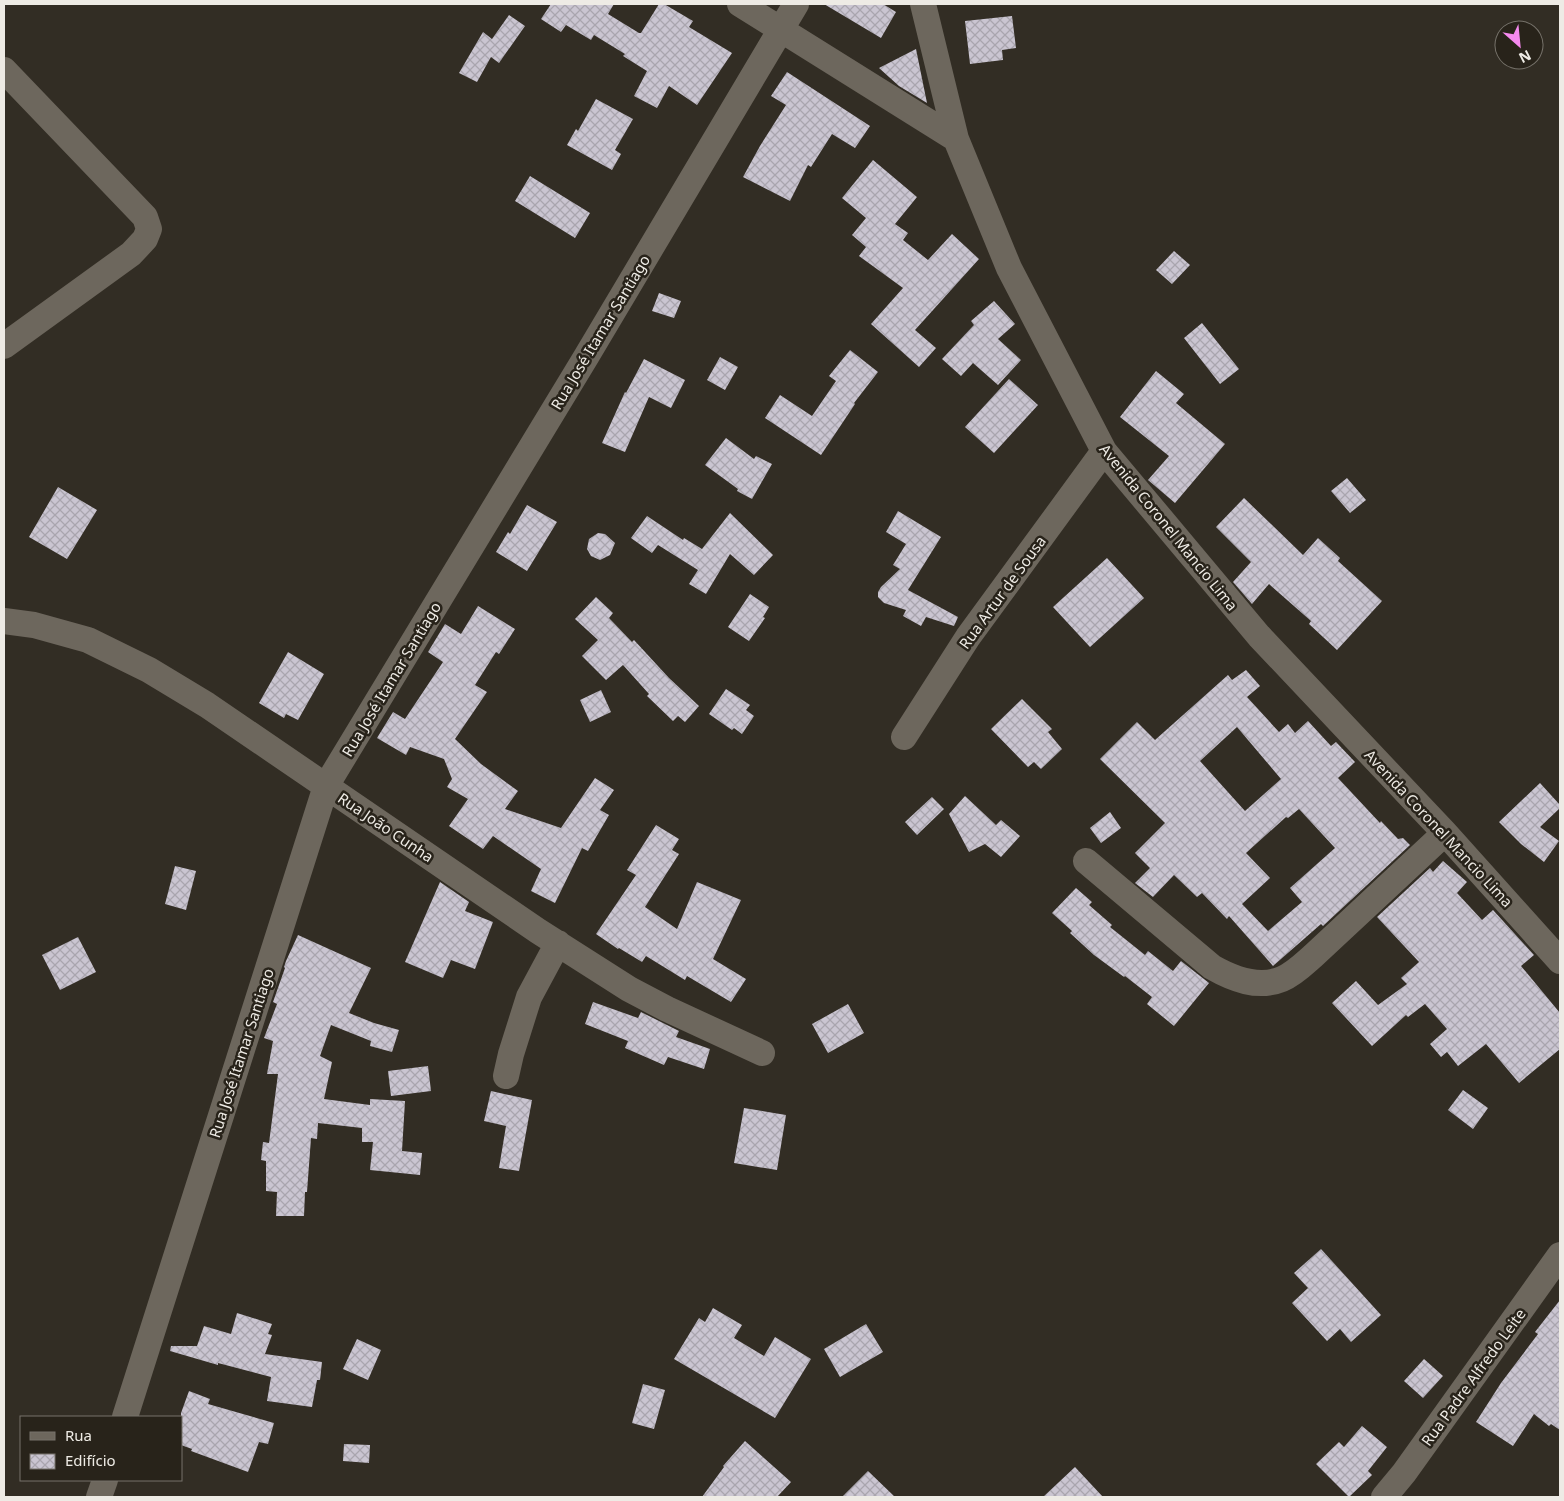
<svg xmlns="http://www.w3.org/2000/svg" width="1564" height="1501" font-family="'Noto Sans',sans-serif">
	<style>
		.building { fill: url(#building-cross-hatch); fill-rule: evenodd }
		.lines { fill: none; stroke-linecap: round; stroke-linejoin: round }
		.minor { stroke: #6d675d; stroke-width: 26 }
		.labels { text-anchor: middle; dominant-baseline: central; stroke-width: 5; stroke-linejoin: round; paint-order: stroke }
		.street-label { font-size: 15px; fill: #eeebe5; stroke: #28231a }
	</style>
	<defs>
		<pattern id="building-cross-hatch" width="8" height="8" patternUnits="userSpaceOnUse" patternTransform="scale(1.25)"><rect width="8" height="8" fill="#cac5d1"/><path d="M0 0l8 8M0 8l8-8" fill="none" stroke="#a9a5ae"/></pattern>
	</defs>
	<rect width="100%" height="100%" fill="#322d24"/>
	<path class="building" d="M 551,4 L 614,4 L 608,14 L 639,33 L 641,33 L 659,4 L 664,4 L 693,21 L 689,27 L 732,53 L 697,105 L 669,86 L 657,108 L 634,96 L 647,71 L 623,56 L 625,54 L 594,35 L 591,40 L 566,25 L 561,32 L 541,19 Z
		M 824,4 L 883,4 L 896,12 L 881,38 Z
		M 509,15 L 525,26 L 499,63 L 491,57 L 477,82 L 459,73 L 483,32 L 492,39 Z
		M 1012,16 L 1016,48 L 1002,50 L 1003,60 L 970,64 L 965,21 Z
		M 916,49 L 927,103 L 899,86 L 879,68 Z
		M 787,72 L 870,126 L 855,148 L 832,134 L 811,167 L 808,165 L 790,201 L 743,177 L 760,146 L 786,105 L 771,96 Z
		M 596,99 L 633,119 L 615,150 L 621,154 L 612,170 L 567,145 L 576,129 L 578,131 Z
		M 873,160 L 917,197 L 895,224 L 908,233 L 903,240 L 928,260 L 952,234 L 979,259 L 915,330 L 936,348 L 919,367 L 871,324 L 903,288 L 859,256 L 866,247 L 852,235 L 866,218 L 842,198 Z
		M 530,176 L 590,213 L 575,238 L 515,201 Z
		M 1174,251 L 1190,265 L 1172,284 L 1156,270 Z
		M 659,293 L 681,301 L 674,318 L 652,311 Z
		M 994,301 L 1015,324 L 998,339 L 1021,360 L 998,385 L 973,363 L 961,376 L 942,359 L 974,325 L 971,321 Z
		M 1202,323 L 1239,369 L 1220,384 L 1184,338 Z
		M 850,350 L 878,372 L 854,403 L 855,404 L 821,455 L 765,418 L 780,395 L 812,416 L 836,381 L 829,376 Z
		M 720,357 L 738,367 L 725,390 L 707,380 Z
		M 644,359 L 685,380 L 671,408 L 649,397 L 625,452 L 602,443 L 625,392 L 626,393 Z
		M 1156,371 L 1184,394 L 1176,403 L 1225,444 L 1175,503 L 1148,480 L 1169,456 L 1120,417 Z
		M 1009,379 L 1038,405 L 994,453 L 965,427 Z
		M 726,438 L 754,459 L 756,456 L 772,464 L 752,499 L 737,491 L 738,489 L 705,465 Z
		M 1347,478 L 1366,500 L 1350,513 L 1331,491 Z
		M 58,487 L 97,510 L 67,559 L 29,537 Z
		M 1244,498 L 1303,555 L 1318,538 L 1340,558 L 1338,561 L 1382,601 L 1337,650 L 1309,624 L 1311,621 L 1269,584 L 1252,604 L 1233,582 L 1251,562 L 1216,527 Z
		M 527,505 L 557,522 L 527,571 L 496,552 L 508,532 L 510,534 Z
		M 898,511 L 941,537 L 908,590 L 958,617 L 954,626 L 926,617 L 921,626 L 903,616 L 906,610 L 884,603 L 878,597 L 878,592 L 881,587 L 900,569 L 893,565 L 906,544 L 886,532 Z
		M 730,513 L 773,555 L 754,575 L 730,554 L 706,594 L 689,584 L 698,570 L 658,545 L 652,553 L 631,538 L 647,516 L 683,540 L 684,538 L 702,549 Z
		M 598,533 L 605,534 L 615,543 L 610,555 L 600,560 L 591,556 L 587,549 L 589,539 Z
		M 1107,558 L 1144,598 L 1090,647 L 1053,607 Z
		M 750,594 L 769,607 L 763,617 L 765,618 L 749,641 L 728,627 Z
		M 596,597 L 613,613 L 609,618 L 632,642 L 634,640 L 669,678 L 699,706 L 685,722 L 678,716 L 673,721 L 647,696 L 649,694 L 623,665 L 606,680 L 582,656 L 598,640 L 575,619 Z
		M 478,606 L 515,629 L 499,654 L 496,652 L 475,685 L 487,692 L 455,739 L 481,764 L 518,791 L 505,809 L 561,828 L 595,778 L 614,790 L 600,810 L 609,815 L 588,851 L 582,848 L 555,903 L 531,891 L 541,869 L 493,836 L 483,849 L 449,826 L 468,799 L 447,787 L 452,779 L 444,759 L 410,747 L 406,755 L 377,738 L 393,712 L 405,719 L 443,662 L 428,652 L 445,624 L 461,634 Z
		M 288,652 L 324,674 L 298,720 L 286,714 L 284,718 L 259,703 Z
		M 1246,670 L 1260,686 L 1247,697 L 1279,732 L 1288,724 L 1295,733 L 1308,721 L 1331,746 L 1336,742 L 1355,762 L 1338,778 L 1380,823 L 1381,821 L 1398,839 L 1403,838 L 1410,845 L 1323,926 L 1321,924 L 1273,966 L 1229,916 L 1227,919 L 1202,893 L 1197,897 L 1174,875 L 1153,897 L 1135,883 L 1150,868 L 1135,853 L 1165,823 L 1100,759 L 1137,722 L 1155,740 L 1228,675 L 1232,680 ZM 1237,727 L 1281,779 L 1245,811 L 1200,761 ZM 1299,809 L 1335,848 L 1290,888 L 1302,902 L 1268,931 L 1242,904 L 1270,878 L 1246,853 L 1286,817 L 1288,818 Z
		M 726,689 L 750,705 L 746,710 L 754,716 L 742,734 L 734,728 L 732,730 L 709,714 Z
		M 601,690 L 611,712 L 590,722 L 580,700 Z
		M 1022,699 L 1052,729 L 1048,732 L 1062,749 L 1041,769 L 1034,762 L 1028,767 L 991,729 Z
		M 1540,783 L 1560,805 L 1560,808 L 1540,827 L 1559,841 L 1544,862 L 1521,844 L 1499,822 Z
		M 965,796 L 996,825 L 1001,820 L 1020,836 L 1001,857 L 985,844 L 969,852 L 949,814 Z
		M 932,797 L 944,809 L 917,835 L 905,822 Z
		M 1110,812 L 1121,828 L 1101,843 L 1090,828 Z
		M 656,825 L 679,839 L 672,850 L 679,854 L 645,907 L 677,929 L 697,882 L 741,900 L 713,959 L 746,979 L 731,1002 L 687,976 L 685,980 L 646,956 L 642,962 L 619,948 L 618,949 L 596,934 L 636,875 L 627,870 Z
		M 1443,861 L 1467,882 L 1457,893 L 1482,920 L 1493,910 L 1534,955 L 1521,966 L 1560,1013 L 1560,1049 L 1519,1083 L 1486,1044 L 1458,1066 L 1447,1052 L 1441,1057 L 1430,1044 L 1447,1029 L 1425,1004 L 1408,1017 L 1406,1015 L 1372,1046 L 1332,1003 L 1356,981 L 1378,1005 L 1407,984 L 1401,978 L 1419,962 L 1377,917 L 1430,868 L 1433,872 Z
		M 175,866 L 196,871 L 186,910 L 165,904 Z
		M 440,882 L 469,902 L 465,911 L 493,922 L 475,969 L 451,960 L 443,978 L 405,962 Z
		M 1076,888 L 1092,902 L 1089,905 L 1112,925 L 1110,927 L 1145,955 L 1148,951 L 1173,971 L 1181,961 L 1209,983 L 1174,1026 L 1147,1004 L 1152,997 L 1125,976 L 1124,977 L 1094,955 L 1070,933 L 1072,931 L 1052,913 Z
		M 298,935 L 371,968 L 349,1013 L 374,1023 L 399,1030 L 392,1052 L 370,1046 L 371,1041 L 331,1025 L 320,1056 L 332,1062 L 324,1099 L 370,1105 L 370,1099 L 405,1101 L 402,1151 L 422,1153 L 420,1175 L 370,1170 L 373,1142 L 362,1142 L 362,1128 L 318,1123 L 317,1139 L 311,1138 L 307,1192 L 305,1192 L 304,1216 L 276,1216 L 277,1192 L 266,1191 L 266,1161 L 261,1160 L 263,1142 L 269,1143 L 278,1074 L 267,1074 L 273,1041 L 264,1038 L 277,1004 L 273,1002 L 285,968 L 284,967 L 286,961 Z
		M 78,937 L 96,972 L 60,990 L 42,955 Z
		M 593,1002 L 638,1018 L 641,1012 L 679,1031 L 676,1037 L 710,1049 L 704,1069 L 668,1057 L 664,1065 L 625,1048 L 628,1041 L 585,1024 Z
		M 848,1004 L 864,1033 L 828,1053 L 812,1024 Z
		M 428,1066 L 431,1091 L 391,1096 L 388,1071 Z
		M 1463,1090 L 1488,1108 L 1473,1129 L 1448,1110 Z
		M 491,1091 L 532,1100 L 519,1171 L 499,1168 L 506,1126 L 484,1121 Z
		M 744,1108 L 786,1115 L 777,1170 L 734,1163 Z
		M 1321,1249 L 1381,1315 L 1351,1342 L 1340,1329 L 1327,1341 L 1292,1303 L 1308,1288 L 1294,1273 Z
		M 1560,1300 L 1560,1430 L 1551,1424 L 1549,1426 L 1534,1414 L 1513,1446 L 1476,1422 L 1501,1383 L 1538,1334 L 1535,1332 Z
		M 713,1308 L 742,1325 L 734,1338 L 764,1356 L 775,1337 L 811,1359 L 775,1418 L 674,1359 L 699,1318 L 705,1322 Z
		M 237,1313 L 272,1324 L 268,1334 L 272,1335 L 265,1354 L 322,1362 L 320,1380 L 317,1380 L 312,1407 L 267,1401 L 271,1377 L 218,1363 L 218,1365 L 170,1351 L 171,1346 L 197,1346 L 204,1326 L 231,1334 Z
		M 866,1324 L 883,1352 L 840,1377 L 824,1349 Z
		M 357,1339 L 381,1350 L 368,1380 L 343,1369 Z
		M 1424,1359 L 1443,1376 L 1423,1398 L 1404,1381 Z
		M 643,1384 L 665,1390 L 654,1429 L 632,1423 Z
		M 189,1391 L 210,1399 L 208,1404 L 274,1423 L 268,1444 L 259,1442 L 248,1472 L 191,1451 L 192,1449 L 181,1445 L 181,1413 Z
		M 1362,1426 L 1387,1447 L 1368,1471 L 1372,1475 L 1349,1497 L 1316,1464 L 1339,1442 L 1344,1447 Z
		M 745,1441 L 791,1482 L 777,1497 L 702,1497 L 724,1467 L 723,1466 Z
		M 344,1444 L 370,1445 L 369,1463 L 343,1461 Z
		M 1075,1467 L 1103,1497 L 1043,1497 Z
		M 868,1471 L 895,1497 L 842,1497 Z"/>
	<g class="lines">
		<path class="minor" d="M 740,4 L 956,139
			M 923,4 L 956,139 L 1009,268 L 1104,451 L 1259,636 L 1445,833 L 1560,961
			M 4,70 L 145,217 L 149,229 L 145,239 L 131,254 L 4,346
			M 4,621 L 34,625 L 88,640 L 149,670 L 207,705 L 538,931 L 629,989 L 667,1009 L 762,1053
			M 904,737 L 968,637 L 1104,451
			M 1086,861 L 1212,967 C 1233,979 1258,989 1282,979 C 1294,974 1304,964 1313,956 L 1445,833
			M 506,1076 L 511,1054 L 529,997 L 558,943
			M 125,1417 L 326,786 L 586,357 L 796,4
			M 99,1497 L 105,1480
			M 1384,1497 L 1404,1473 L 1560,1255"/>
	</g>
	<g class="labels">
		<g class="street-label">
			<text transform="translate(600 332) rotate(-59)">Rua José Itamar Santiago</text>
			<text transform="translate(1169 527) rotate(51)">Avenida Coronel Mancio Lima</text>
			<text transform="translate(1002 592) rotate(-54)">Rua Artur de Sousa</text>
			<text transform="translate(391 679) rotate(-59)">Rua José Itamar Santiago</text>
			<text transform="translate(386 827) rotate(34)">Rua João Cunha</text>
			<text transform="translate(1439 828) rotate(47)">Avenida Coronel Mancio Lima</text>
			<text transform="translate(241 1053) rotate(-72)">Rua José Itamar Santiago</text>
			<text transform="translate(1473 1377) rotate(-54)">Rua Padre Alfredo Leite</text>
		</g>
	</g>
	<rect width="1564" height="1501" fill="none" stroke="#eeebe5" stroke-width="10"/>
	<rect x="20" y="1416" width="162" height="65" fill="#28231a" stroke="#77736b"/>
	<rect x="30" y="1432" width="25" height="8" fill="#6d675d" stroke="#77736b"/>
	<text x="65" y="1441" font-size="15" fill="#eeebe5">Rua</text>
	<rect x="30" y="1454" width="25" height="15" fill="url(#building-cross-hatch)" stroke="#77736b"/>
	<text x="65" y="1466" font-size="15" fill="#eeebe5">Edifício</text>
	<g transform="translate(1519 45) rotate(153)"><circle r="24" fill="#28231a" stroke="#77736b"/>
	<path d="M0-4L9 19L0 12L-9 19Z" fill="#f589ee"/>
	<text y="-8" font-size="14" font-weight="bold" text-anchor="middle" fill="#eeebe5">N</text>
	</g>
</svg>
